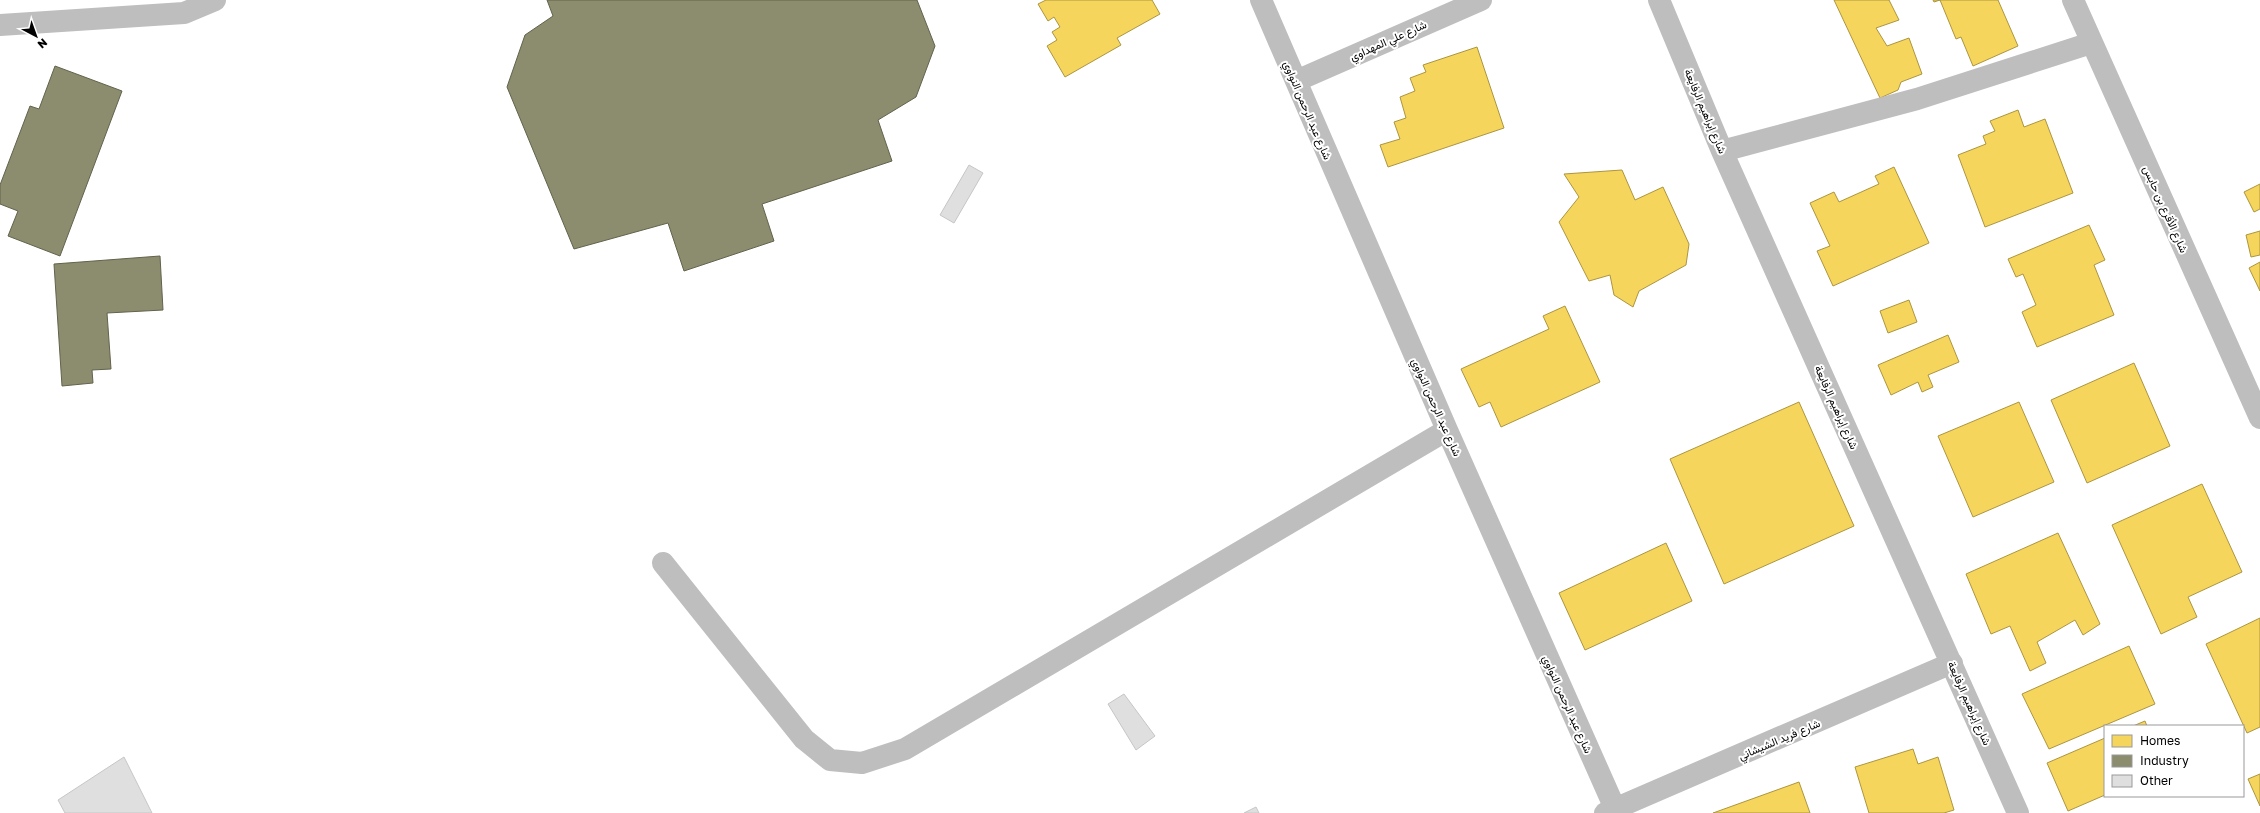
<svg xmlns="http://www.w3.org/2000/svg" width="2260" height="813" font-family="'Golos Text',Vazirmatn,sans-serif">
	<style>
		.homes { fill: #f6d55c; stroke: #ac9540 }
		.industry { fill: #8c8c6e; stroke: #62624d }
		.building { fill: #dfdfdf; stroke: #c6c6c6 }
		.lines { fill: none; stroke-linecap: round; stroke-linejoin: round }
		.minor { stroke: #bebebe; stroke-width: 22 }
		.labels { text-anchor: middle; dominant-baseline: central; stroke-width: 4; stroke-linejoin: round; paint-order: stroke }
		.street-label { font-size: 11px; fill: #000; stroke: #fff }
	</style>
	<rect width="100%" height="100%" fill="#fff"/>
	<path class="homes" d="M 1046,0 L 1152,0 L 1160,14 L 1117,38 L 1121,45 L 1065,77 L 1047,46 L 1057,40 L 1052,32 L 1060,27 L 1054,17 L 1048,21 L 1038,4 Z
		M 1834,0 L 1889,0 L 1899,20 L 1876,28 L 1887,46 L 1909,38 L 1922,74 L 1901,82 L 1898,90 L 1880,98 Z
		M 1933,0 L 1998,0 L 2018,46 L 1973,66 L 1961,37 L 1956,39 L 1940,0 L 1934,2 Z
		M 1477,47 L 1504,128 L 1388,167 L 1380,145 L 1400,139 L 1394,122 L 1406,118 L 1400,97 L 1415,91 L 1410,78 L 1426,72 L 1423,65 Z
		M 2018,110 L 2024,127 L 2045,119 L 2073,193 L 1985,227 L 1958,155 L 1986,144 L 1983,136 L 1995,131 L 1990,121 Z
		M 1894,167 L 1929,243 L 1833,286 L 1817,251 L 1830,246 L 1810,203 L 1834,192 L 1839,202 L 1879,184 L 1875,176 Z
		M 1622,170 L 1635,200 L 1663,187 L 1689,244 L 1686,265 L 1639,291 L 1633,307 L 1614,295 L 1610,275 L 1589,281 L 1559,222 L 1579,197 L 1564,174 Z
		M 2260,184 L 2260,209 L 2254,212 L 2244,192 Z
		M 2089,225 L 2105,260 L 2094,265 L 2114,315 L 2037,347 L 2022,312 L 2036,305 L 2023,274 L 2016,277 L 2008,259 Z
		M 2260,231 L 2260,255 L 2251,257 L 2246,235 Z
		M 2260,262 L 2260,291 L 2249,268 Z
		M 1909,300 L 1917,322 L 1888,333 L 1880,311 Z
		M 1565,306 L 1600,382 L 1501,427 L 1490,402 L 1479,407 L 1461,369 L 1549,329 L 1543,316 Z
		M 1948,335 L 1959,362 L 1928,375 L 1933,387 L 1922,392 L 1918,382 L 1891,395 L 1878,365 Z
		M 2134,363 L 2170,446 L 2087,483 L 2051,400 Z
		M 1799,402 L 1854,526 L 1724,584 L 1670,459 Z
		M 2019,402 L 2054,482 L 1973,517 L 1938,436 Z
		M 2202,484 L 2242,572 L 2188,597 L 2197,617 L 2161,634 L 2112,525 Z
		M 2058,533 L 2100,624 L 2083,635 L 2075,620 L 2037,642 L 2046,663 L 2030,671 L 2010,626 L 1991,634 L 1966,574 Z
		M 1666,543 L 1692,601 L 1585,650 L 1559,593 Z
		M 2260,618 L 2260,727 L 2247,733 L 2206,644 Z
		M 2129,646 L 2155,704 L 2049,749 L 2022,694 Z
		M 2145,721 L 2147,726 L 2133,726 Z
		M 2105,738 L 2105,795 L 2068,811 L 2047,763 Z
		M 1913,749 L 1918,764 L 1938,757 L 1954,810 L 1944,813 L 1869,813 L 1855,767 Z
		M 2260,774 L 2260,806 L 2248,779 Z
		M 1799,782 L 1810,813 L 1713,813 Z"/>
	<path class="industry" d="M 547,0 L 917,0 L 935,46 L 916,97 L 878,120 L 892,161 L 762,204 L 774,241 L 684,271 L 668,223 L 574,249 L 507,87 L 525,35 L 553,16 Z
		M 55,66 L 122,91 L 60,256 L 8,236 L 18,211 L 0,204 L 0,185 L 30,106 L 39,109 Z
		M 160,256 L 163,310 L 107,313 L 111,369 L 92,370 L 93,383 L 62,386 L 54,264 Z"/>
	<path class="building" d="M 969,165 L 983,173 L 954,223 L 940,215 Z
		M 1124,694 L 1155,736 L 1136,750 L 1108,704 Z
		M 124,757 L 152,813 L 65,813 L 58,800 Z
		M 1256,807 L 1259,813 L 1244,813 Z"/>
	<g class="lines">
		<path class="minor" d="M 1261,0 L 1447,430 L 1617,813
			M 1659,0 L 1722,151 L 2018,813
			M 2073,0 L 2260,418
			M 0,25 L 184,13 L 215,0
			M 1296,81 L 1481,0
			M 1722,151 L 1917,99 L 2091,43
			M 663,563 L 804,739 L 830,760 L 862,763 L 905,749 L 1447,430
			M 1605,813 L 1952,663"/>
	</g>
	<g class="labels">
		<g class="street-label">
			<text transform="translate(1388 40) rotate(-24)">شارع علي المهداوي</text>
			<text transform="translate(1308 110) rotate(67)">شارع عبد الرحمن النواوي</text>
			<text transform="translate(1706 111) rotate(67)">شارع إبراهيم الرفايعة</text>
			<text transform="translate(2166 209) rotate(66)">شارع الأقرع بن حابس</text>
			<text transform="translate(1437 407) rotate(66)">شارع عبد الرحمن النواوي</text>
			<text transform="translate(1837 407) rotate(66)">شارع إبراهيم الرفايعة</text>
			<text transform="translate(1970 703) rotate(66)">شارع إبراهيم الرفايعة</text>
			<text transform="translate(1568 704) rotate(66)">شارع عبد الرحمن النواوي</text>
			<text transform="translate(1779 739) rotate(-23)">شارع فريد الشيشاني</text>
		</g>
	</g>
	<rect x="2104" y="725" width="140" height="72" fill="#ffffff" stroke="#999999"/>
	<rect x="2112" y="735" width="20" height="12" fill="#f6d55c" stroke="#999999"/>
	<text x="2140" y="745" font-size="12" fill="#000000">Homes</text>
	<rect x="2112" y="755" width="20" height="12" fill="#8c8c6e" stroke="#999999"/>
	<text x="2140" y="765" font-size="12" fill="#000000">Industry</text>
	<rect x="2112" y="775" width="20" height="12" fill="#dfdfdf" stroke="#999999"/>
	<text x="2140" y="785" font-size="12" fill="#000000">Other</text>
	<g transform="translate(36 36) rotate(139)" stroke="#ffffff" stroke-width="3" paint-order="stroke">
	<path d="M0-3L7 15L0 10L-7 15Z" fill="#000000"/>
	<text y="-6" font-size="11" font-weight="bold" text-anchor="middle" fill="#000000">N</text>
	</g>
</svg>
